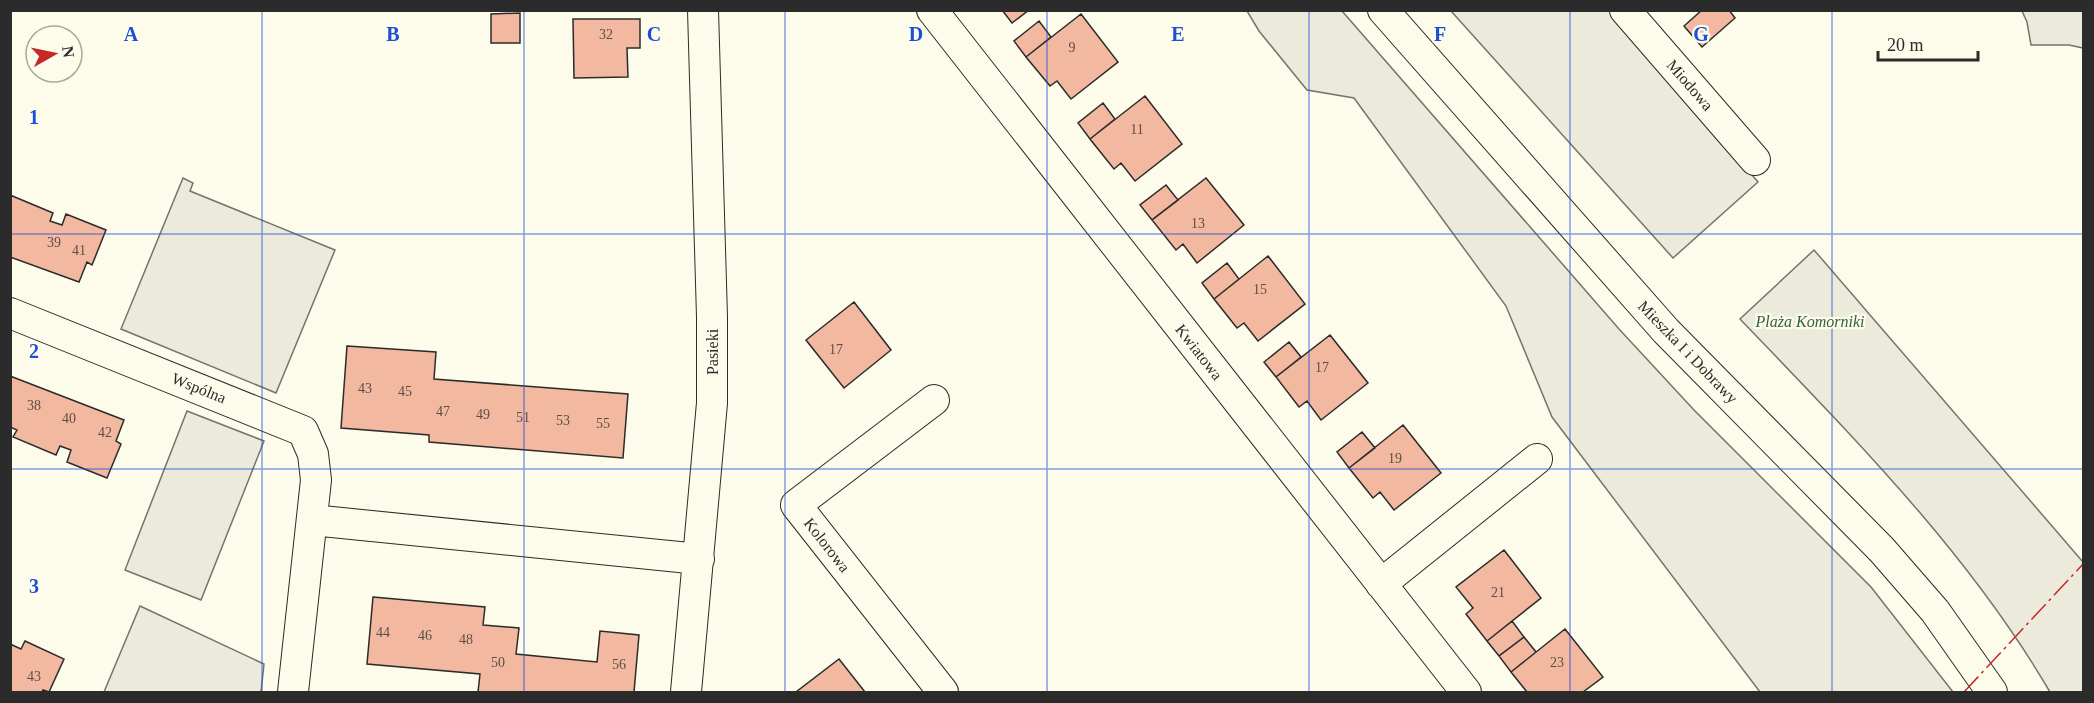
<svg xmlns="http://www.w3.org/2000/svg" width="2094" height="703" font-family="Georgia,serif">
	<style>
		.green { fill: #ecebdb; stroke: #74746e; stroke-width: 1.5 }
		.parking { fill: #eceadb; stroke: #74746e; stroke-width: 1.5 }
		.building { fill: #f2b8a0; stroke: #2b2b2b; stroke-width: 1.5 }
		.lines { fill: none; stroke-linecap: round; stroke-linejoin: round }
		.street-casing { stroke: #2b2b2b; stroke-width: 32 }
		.street { stroke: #fdfbea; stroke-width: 30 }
		.power { stroke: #c62828; stroke-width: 1.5; stroke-dasharray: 21 4.5 3 4.5; stroke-linecap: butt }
		.grid { fill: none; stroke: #1d4ed8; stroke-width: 1.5; stroke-opacity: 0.55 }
		.labels { text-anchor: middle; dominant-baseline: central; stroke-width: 4.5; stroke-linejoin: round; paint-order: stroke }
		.number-label { font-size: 14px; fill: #5d4e48 }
		.street-label { font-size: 16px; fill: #2b2b2b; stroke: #fdfbea }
		.park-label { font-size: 16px; font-style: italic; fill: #34623c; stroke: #fdfbea }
		.grid-label { font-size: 20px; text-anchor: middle; font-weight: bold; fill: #1d4ed8; stroke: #fdfbea; stroke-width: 4.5; stroke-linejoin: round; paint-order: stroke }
	</style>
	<rect width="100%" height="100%" fill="#fdfbea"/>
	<path class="green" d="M 1247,11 L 1342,11 L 1619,329 L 1694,410 L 1871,587 L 1953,692 L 1760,692 L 1552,417 L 1506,306 L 1354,98 L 1307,90 L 1259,31 Z
		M 1451,11 L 1610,11 L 1758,182 L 1673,258 Z
		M 2022,11 L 2083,11 L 2083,48 L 2069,45 L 2031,45 L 2027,22 Z
		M 1814,250 L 2083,562 L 2083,692 L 2050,692 C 1968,552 1852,436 1740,319 Z"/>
	<path class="parking" d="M 183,178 L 193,183 L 190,191 L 335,250 L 276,393 L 121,329 Z
		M 187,411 L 264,441 L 201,600 L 125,570 Z
		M 140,606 L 264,664 L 261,692 L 104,692 Z"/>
	<path class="building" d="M 1002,10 L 1029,10 L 1012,23 Z
		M 1702,10 L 1729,10 L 1735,18 L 1702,47 L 1684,26 Z
		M 520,13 L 520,43 L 491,43 L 491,14 Z
		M 1081,14 L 1118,62 L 1071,99 L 1057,81 L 1050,86 L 1026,57 Z
		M 573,19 L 640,19 L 640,48 L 627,48 L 628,77 L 574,78 Z
		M 1039,21 L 1051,37 L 1026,57 L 1014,41 Z
		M 1145,96 L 1182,144 L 1135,181 L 1121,163 L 1114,169 L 1090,139 Z
		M 1103,103 L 1115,119 L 1090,139 L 1078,123 Z
		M 1206,178 L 1244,225 L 1197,263 L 1183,244 L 1176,250 L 1152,220 Z
		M 1166,185 L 1178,200 L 1152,220 L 1140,205 Z
		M 10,195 L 53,213 L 50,221 L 62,225 L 66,214 L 106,230 L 92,265 L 87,262 L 79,282 L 10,257 Z
		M 1268,256 L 1305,304 L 1258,341 L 1244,323 L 1237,328 L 1214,299 Z
		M 1227,263 L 1239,279 L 1214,299 L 1202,283 Z
		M 854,302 L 891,350 L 844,388 L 806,340 Z
		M 1330,335 L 1368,383 L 1321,420 L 1307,401 L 1299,407 L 1276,377 Z
		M 1289,342 L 1301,357 L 1276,377 L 1264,362 Z
		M 347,346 L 436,352 L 434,379 L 628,394 L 623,458 L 429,442 L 429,435 L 341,428 Z
		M 10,376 L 124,420 L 116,441 L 121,444 L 107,478 L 67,462 L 71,450 L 60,446 L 56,455 L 13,437 L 17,430 L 10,427 Z
		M 1403,425 L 1441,473 L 1394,510 L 1380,492 L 1373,498 L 1349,468 Z
		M 1362,432 L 1375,448 L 1349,468 L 1337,452 Z
		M 1504,550 L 1541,598 L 1487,641 L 1466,614 L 1473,608 L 1456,587 Z
		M 373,597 L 485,607 L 483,625 L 519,628 L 516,654 L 597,662 L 600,631 L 639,635 L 634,692 L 478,692 L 480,674 L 367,664 Z
		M 1512,621 L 1524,637 L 1499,656 L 1487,641 Z
		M 1565,629 L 1603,677 L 1583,692 L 1527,692 L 1511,672 Z
		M 1524,637 L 1536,652 L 1511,672 L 1499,656 Z
		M 25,641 L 64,659 L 49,692 L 43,690 L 42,692 L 10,692 L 10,644 L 21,649 Z
		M 839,659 L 865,692 L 796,692 Z"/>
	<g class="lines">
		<g class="street-casing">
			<path id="street" d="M 932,10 L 1466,692
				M 1383,10 L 1666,331 L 1882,550 L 1935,611 L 1992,692
				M 1625,10 L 1755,160
				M 10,313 L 303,431 L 313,454 L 316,480 L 293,692
				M 934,400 L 796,505 L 943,692
				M 312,520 L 699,559
				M 1381,584 L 1537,459
				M 686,692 L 712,403 L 712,317 L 703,10"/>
		</g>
		<use href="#street" class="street"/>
		<path class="power" d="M 1964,692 L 2084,563"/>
	</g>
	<path class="grid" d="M 262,10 L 262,692M 524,10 L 524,692M 785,10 L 785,692M 1047,10 L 1047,692M 1309,10 L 1309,692M 1570,10 L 1570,692M 1832,10 L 1832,692M 10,234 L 2084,234M 10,469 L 2084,469"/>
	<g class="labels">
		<g class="number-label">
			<text x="606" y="34">32</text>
			<text x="1072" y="47">9</text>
			<text x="1137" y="129">11</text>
			<text x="1198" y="223">13</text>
			<text x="54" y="242">39</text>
			<text x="79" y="250">41</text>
			<text x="1260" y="289">15</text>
			<text x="836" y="349">17</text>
			<text x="1322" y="367">17</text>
			<text x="365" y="388">43</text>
			<text x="405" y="391">45</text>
			<text x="34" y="405">38</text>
			<text x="443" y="411">47</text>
			<text x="483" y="414">49</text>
			<text x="523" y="417">51</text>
			<text x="69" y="418">40</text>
			<text x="563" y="420">53</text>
			<text x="603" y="423">55</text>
			<text x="105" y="432">42</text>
			<text x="1395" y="458">19</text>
			<text x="1498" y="592">21</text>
			<text x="383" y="632">44</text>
			<text x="425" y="635">46</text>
			<text x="466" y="639">48</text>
			<text x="498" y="662">50</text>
			<text x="1557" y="662">23</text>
			<text x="619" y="664">56</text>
			<text x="34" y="676">43</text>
		</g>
		<g class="street-label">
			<text transform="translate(1690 85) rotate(49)">Miodowa</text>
			<text transform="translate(712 352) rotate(-90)">Pasieki</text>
			<text transform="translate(1199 352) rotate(52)">Kwiatowa</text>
			<text transform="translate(1688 352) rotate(46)">Mieszka I i Dobrawy</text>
			<text transform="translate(199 388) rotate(22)">Wspólna</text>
			<text transform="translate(827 545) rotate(52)">Kolorowa</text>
		</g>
		<g class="park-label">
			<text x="1810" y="321">Plaża Komorniki</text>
		</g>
	</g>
	<g class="grid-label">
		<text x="131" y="41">A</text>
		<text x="393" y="41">B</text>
		<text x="654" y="41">C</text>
		<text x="916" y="41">D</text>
		<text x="1178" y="41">E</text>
		<text x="1440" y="41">F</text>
		<text x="1701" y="41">G</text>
		<text x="34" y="124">1</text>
		<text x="34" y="358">2</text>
		<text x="34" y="593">3</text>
	</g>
	<rect width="2094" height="703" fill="none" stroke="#2b2b2b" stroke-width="24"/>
	<g transform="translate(54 54) rotate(81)"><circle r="28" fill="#fdfbea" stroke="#a9a89e" stroke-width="1.5"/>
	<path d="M0-4.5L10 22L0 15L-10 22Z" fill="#c62828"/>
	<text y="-9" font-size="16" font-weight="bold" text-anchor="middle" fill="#2b2b2b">N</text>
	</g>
	<path d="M1878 51v9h100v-9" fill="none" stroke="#2b2b2b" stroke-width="3"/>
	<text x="1887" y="51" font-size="18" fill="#2b2b2b" stroke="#fdfbea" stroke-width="4.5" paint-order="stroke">20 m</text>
</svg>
